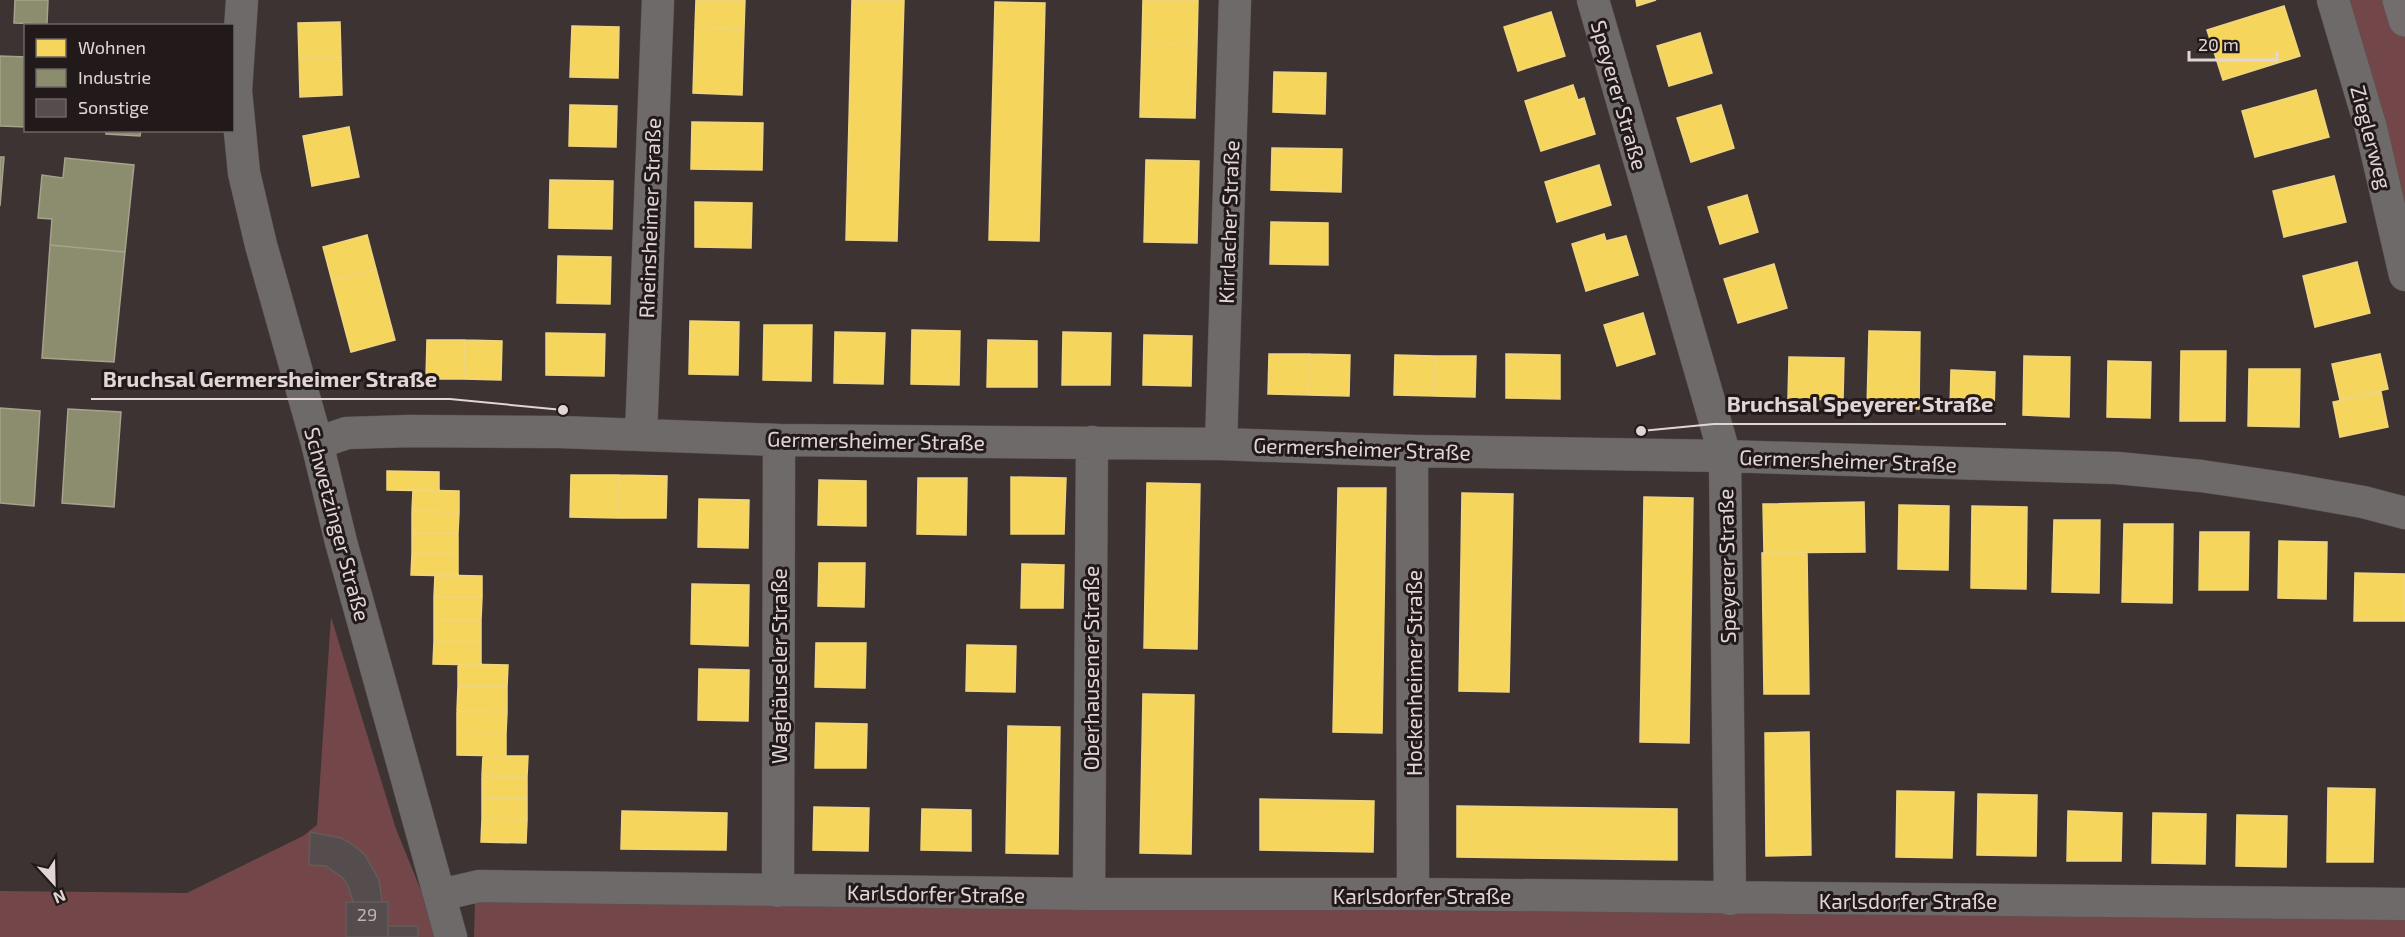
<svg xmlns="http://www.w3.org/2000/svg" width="2405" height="937" font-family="'Exo 2',sans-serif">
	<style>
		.green { fill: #734749 }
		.homes { fill: #f6d55c; stroke: #f0d580; stroke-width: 1.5 }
		.industry { fill: #8c8c6e; stroke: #a6a28d; stroke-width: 1.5 }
		.building { fill: #554d4d; stroke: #645b5b; stroke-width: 1.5 }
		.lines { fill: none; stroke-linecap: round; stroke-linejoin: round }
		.street-casing { stroke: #5a5151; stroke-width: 33 }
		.secondary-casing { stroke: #5a5151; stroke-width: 34 }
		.street { stroke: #6f6a6a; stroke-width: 32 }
		.secondary { stroke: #736d6d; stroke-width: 33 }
		.labels { text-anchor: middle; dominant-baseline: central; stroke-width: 6; stroke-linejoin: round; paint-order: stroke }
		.number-label { font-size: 18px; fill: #beb3b3 }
		.street-label { font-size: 21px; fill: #e1d5d5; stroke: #221a1a }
		.leader { fill: none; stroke: #e1d5d5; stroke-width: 2 }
		.callout-dot { fill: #e1d5d5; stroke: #221a1a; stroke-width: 2 }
		.callout-label { font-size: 22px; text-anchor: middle; font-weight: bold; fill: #e1d5d5; stroke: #221a1a; stroke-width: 6; stroke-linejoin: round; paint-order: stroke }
	</style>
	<rect width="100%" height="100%" fill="#3d3333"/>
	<path class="green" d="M 2333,0 L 2399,0 L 2405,20 L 2405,275 Z
		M 331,617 L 396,829 L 433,920 L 436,937 L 0,937 L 0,891 L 187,893 L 303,836 L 317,825 Z
		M 475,901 L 2405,919 L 2405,937 L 474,937 Z"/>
	<path class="homes" d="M 696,0 L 745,0 L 744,29 L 695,27 Z
		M 852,0 L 904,0 L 897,241 L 846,240 Z
		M 1143,0 L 1198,0 L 1197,44 L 1142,43 Z
		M 1636,0 L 1656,0 L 1637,6 Z
		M 995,2 L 1045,3 L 1039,241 L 989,240 Z
		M 2284,6 L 2300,56 L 2223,80 L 2207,30 Z
		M 1551,12 L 1565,56 L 1518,71 L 1504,27 Z
		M 340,22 L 341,58 L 299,59 L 298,23 Z
		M 572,26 L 619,27 L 618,78 L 570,77 Z
		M 695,27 L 744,29 L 742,95 L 693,93 Z
		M 1700,33 L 1712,73 L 1669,86 L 1657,46 Z
		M 1142,43 L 1197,44 L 1195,118 L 1140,117 Z
		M 341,58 L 342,95 L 300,97 L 299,59 Z
		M 1274,72 L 1326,73 L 1325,114 L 1273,112 Z
		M 1573,85 L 1578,100 L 1584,98 L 1595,134 L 1541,151 L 1525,101 Z
		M 2316,90 L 2329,137 L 2255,157 L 2242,111 Z
		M 570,105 L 617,106 L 616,147 L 569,146 Z
		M 1721,105 L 1734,148 L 1691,162 L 1677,118 Z
		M 692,122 L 763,123 L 762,170 L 691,169 Z
		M 349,127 L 359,177 L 312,186 L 303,136 Z
		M 1272,148 L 1342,149 L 1341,192 L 1271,190 Z
		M 1146,160 L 1199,161 L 1197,243 L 1144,242 Z
		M 1599,165 L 1611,205 L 1557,222 L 1545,182 Z
		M 2334,176 L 2346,222 L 2284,237 L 2273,191 Z
		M 550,180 L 613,181 L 612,229 L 549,228 Z
		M 1747,195 L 1758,232 L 1720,244 L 1708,207 Z
		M 695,202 L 752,203 L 751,248 L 695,247 Z
		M 1271,222 L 1328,223 L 1328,265 L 1270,264 Z
		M 1604,234 L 1606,241 L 1626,236 L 1638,275 L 1586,291 L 1572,244 Z
		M 367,235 L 376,269 L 332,281 L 323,247 Z
		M 558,256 L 611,257 L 610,304 L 557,303 Z
		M 2357,262 L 2370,313 L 2315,327 L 2303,276 Z
		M 1774,264 L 1787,308 L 1738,323 L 1724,279 Z
		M 376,269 L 395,340 L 351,352 L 332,281 Z
		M 1643,313 L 1655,354 L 1617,366 L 1604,325 Z
		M 690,321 L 739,322 L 738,375 L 689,374 Z
		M 764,325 L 812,325 L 811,381 L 763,380 Z
		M 912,330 L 960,331 L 959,385 L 911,384 Z
		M 1869,331 L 1920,332 L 1919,409 L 1867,408 Z
		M 835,332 L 885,333 L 883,384 L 834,383 Z
		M 1063,332 L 1111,333 L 1110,385 L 1062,385 Z
		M 546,333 L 605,334 L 604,376 L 546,375 Z
		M 1144,335 L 1192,336 L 1191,386 L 1143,385 Z
		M 427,340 L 465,340 L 464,379 L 426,379 Z
		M 465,340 L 502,341 L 501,380 L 464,379 Z
		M 988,340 L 1037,341 L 1037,387 L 987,387 Z
		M 2181,351 L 2226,351 L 2225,421 L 2180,421 Z
		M 1269,354 L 1310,354 L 1309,395 L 1268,394 Z
		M 1310,354 L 1350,355 L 1349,396 L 1309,395 Z
		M 1506,354 L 1560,355 L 1560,399 L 1506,398 Z
		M 2380,354 L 2388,389 L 2340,400 L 2332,364 Z
		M 1395,355 L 1435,356 L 1434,396 L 1394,395 Z
		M 1435,356 L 1476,356 L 1475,397 L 1434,396 Z
		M 2024,356 L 2070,357 L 2069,417 L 2023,415 Z
		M 1789,357 L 1844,358 L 1843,400 L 1788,399 Z
		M 2108,361 L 2151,362 L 2150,418 L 2107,417 Z
		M 2249,369 L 2300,369 L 2299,427 L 2248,426 Z
		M 1951,370 L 1995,372 L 1994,412 L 1950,411 Z
		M 2381,392 L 2388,427 L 2340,437 L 2333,402 Z
		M 387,471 L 439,472 L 439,491 L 387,490 Z
		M 571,475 L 619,475 L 618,518 L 570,517 Z
		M 619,475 L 667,476 L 666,518 L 618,518 Z
		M 1011,477 L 1066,478 L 1064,534 L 1011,534 Z
		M 918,478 L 967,478 L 966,535 L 917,534 Z
		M 819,480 L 866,481 L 866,526 L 818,525 Z
		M 1147,483 L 1200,484 L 1197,649 L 1144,648 Z
		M 1338,488 L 1386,488 L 1382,733 L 1333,732 Z
		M 413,490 L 459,491 L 459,512 L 412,511 Z
		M 1462,493 L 1513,494 L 1509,692 L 1459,691 Z
		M 1644,497 L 1693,498 L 1689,743 L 1640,742 Z
		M 699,499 L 749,500 L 748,548 L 698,547 Z
		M 1864,502 L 1865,552 L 1764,553 L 1763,504 Z
		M 1899,505 L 1949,506 L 1948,570 L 1898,569 Z
		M 1972,506 L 2027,507 L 2026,589 L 1971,588 Z
		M 412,511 L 459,512 L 458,533 L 412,533 Z
		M 2054,520 L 2100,520 L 2099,593 L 2052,592 Z
		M 2124,524 L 2173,524 L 2172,603 L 2122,602 Z
		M 2200,532 L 2249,532 L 2248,590 L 2199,590 Z
		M 412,533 L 458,533 L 458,554 L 412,554 Z
		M 2279,541 L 2327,542 L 2326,599 L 2278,598 Z
		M 1807,552 L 1809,694 L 1764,694 L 1762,553 Z
		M 412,554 L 458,554 L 458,576 L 411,575 Z
		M 819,563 L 865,563 L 864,607 L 818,606 Z
		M 1022,564 L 1064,565 L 1063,608 L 1021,608 Z
		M 2355,573 L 2405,574 L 2405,621 L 2354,621 Z
		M 435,575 L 482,576 L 482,597 L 434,597 Z
		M 692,584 L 749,585 L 748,646 L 691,644 Z
		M 434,597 L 482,597 L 481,620 L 434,620 Z
		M 434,620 L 481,620 L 481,642 L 434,641 Z
		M 434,641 L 481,642 L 481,665 L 433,664 Z
		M 816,643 L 866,643 L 865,688 L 815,687 Z
		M 967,645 L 1016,646 L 1015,692 L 966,691 Z
		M 458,664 L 508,665 L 507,687 L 458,686 Z
		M 699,669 L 749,670 L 748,721 L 698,720 Z
		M 458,686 L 507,687 L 507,712 L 457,711 Z
		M 1143,694 L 1194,695 L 1191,854 L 1140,853 Z
		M 457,711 L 507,712 L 506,734 L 457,733 Z
		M 816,723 L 867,724 L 866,768 L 815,768 Z
		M 1008,726 L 1060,727 L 1058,854 L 1006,853 Z
		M 1809,732 L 1811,855 L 1766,856 L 1765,733 Z
		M 457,733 L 506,734 L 506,756 L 457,755 Z
		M 483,756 L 528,756 L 527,777 L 482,776 Z
		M 482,776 L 527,777 L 527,799 L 482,798 Z
		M 2328,788 L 2375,789 L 2373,862 L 2327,862 Z
		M 1897,791 L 1954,792 L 1952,858 L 1896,857 Z
		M 1978,794 L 2037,795 L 2036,856 L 1977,855 Z
		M 482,798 L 527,799 L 527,820 L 482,819 Z
		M 1260,799 L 1374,801 L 1373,852 L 1260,850 Z
		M 1457,806 L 1677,809 L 1677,860 L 1457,857 Z
		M 814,807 L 869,808 L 868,851 L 813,850 Z
		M 922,809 L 971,810 L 971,851 L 921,850 Z
		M 622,811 L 727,813 L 726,850 L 621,849 Z
		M 2068,811 L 2122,813 L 2121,861 L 2067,861 Z
		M 2153,813 L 2206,814 L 2205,864 L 2152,863 Z
		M 2237,815 L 2287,816 L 2286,867 L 2236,866 Z
		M 482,819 L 527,820 L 526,843 L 481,842 Z"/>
	<path class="industry" d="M 15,0 L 48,0 L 47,24 L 14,23 Z
		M 0,56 L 26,57 L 26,127 L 0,126 Z
		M 106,130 L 141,130 L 140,136 L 106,134 Z
		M 0,157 L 4,157 L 0,206 Z
		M 65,158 L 134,165 L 125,252 L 50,245 L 52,219 L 38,218 L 42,175 L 63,178 Z
		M 50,245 L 125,252 L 114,362 L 42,358 Z
		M 0,408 L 40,411 L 34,506 L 0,503 Z
		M 68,409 L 121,412 L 114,507 L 62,503 Z"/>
	<path class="building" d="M 310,832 L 341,838 L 352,844 L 365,855 L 379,880 L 382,902 L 353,902 L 348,886 L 343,878 L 326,866 L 309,865 Z
		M 346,902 L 388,902 L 388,937 L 346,937 Z
		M 388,926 L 418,926 L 418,937 L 388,937 Z"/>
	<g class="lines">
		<g class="street-casing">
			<path id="street" d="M 242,0 L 236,91 L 244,173 L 261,245 L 317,443 L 341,542 L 451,937
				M 1593,0 L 1725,456 L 1730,899
				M 2333,0 L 2371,128 L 2405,275
				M 641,435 L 658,0
				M 317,443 L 347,433 L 410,431 L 560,432 L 779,440 L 1221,444 L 1412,451 L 1725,456 L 2117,468 L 2201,476 L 2283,488 L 2363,502 L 2405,513
				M 1221,444 L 1235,0
				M 1412,451 L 1413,894
				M 778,891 L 779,440
				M 1089,894 L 1092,442
				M 440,895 L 479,886 L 1089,894 L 1413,894 L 2405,904"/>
		</g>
		<g class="secondary-casing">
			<path id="secondary" d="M 2399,0 L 2405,20"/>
		</g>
		<use href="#street" class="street"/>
		<use href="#secondary" class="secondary"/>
	</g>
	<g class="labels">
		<g class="number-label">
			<text x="367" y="914">29</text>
		</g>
		<g class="street-label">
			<text transform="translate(1620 95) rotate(74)">Speyerer Straße</text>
			<text transform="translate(2372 137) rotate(75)">Zieglerweg</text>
			<text transform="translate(649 218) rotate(-88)">Rheinsheimer Straße</text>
			<text transform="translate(1228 222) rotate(-88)">Kirrlacher Straße</text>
			<text transform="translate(876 440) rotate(1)">Germersheimer Straße</text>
			<text transform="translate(1362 448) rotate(2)">Germersheimer Straße</text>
			<text transform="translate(1848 460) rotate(2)">Germersheimer Straße</text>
			<text transform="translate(338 524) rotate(75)">Schwetzinger Straße</text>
			<text transform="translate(1726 566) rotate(-91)">Speyerer Straße</text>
			<text transform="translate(778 666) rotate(-90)">Waghäuseler Straße</text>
			<text transform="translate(1090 668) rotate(-90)">Oberhausener Straße</text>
			<text transform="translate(1413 673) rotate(-90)">Hockenheimer Straße</text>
			<text transform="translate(936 893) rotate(1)">Karlsdorfer Straße</text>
			<text x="1422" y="895">Karlsdorfer Straße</text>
			<text x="1908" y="900">Karlsdorfer Straße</text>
		</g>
	</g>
	<path class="leader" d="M563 410L450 399H91M1641 431L1714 424H2006"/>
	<g class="callout-dot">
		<circle cx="563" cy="410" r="6"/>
		<circle cx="1641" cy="431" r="6"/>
	</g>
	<g class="callout-label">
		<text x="270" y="387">Bruchsal Germersheimer Straße</text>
		<text x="1860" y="412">Bruchsal Speyerer Straße</text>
	</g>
	<rect x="24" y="24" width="210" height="108" fill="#221a1a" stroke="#6e6565" stroke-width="1.5"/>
	<rect x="36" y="39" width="30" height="18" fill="#f6d55c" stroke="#6e6565" stroke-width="1.5"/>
	<text x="78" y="54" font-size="18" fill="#e1d5d5">Wohnen</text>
	<rect x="36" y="69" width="30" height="18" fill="#8c8c6e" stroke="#6e6565" stroke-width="1.5"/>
	<text x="78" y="84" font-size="18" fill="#e1d5d5">Industrie</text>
	<rect x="36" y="99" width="30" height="18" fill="#554d4d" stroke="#6e6565" stroke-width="1.5"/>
	<text x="78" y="114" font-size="18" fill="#e1d5d5">Sonstige</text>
	<g transform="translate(54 883) rotate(158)" stroke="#221a1a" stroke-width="4.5" paint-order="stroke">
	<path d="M0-4.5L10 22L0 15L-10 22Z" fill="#e1d5d5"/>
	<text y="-9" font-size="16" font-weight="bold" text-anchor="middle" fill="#e1d5d5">N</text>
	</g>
	<path d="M2189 51v9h88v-9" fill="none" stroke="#e1d5d5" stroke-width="3"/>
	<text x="2198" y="51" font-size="18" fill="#e1d5d5" stroke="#221a1a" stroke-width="4.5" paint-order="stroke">20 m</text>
</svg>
